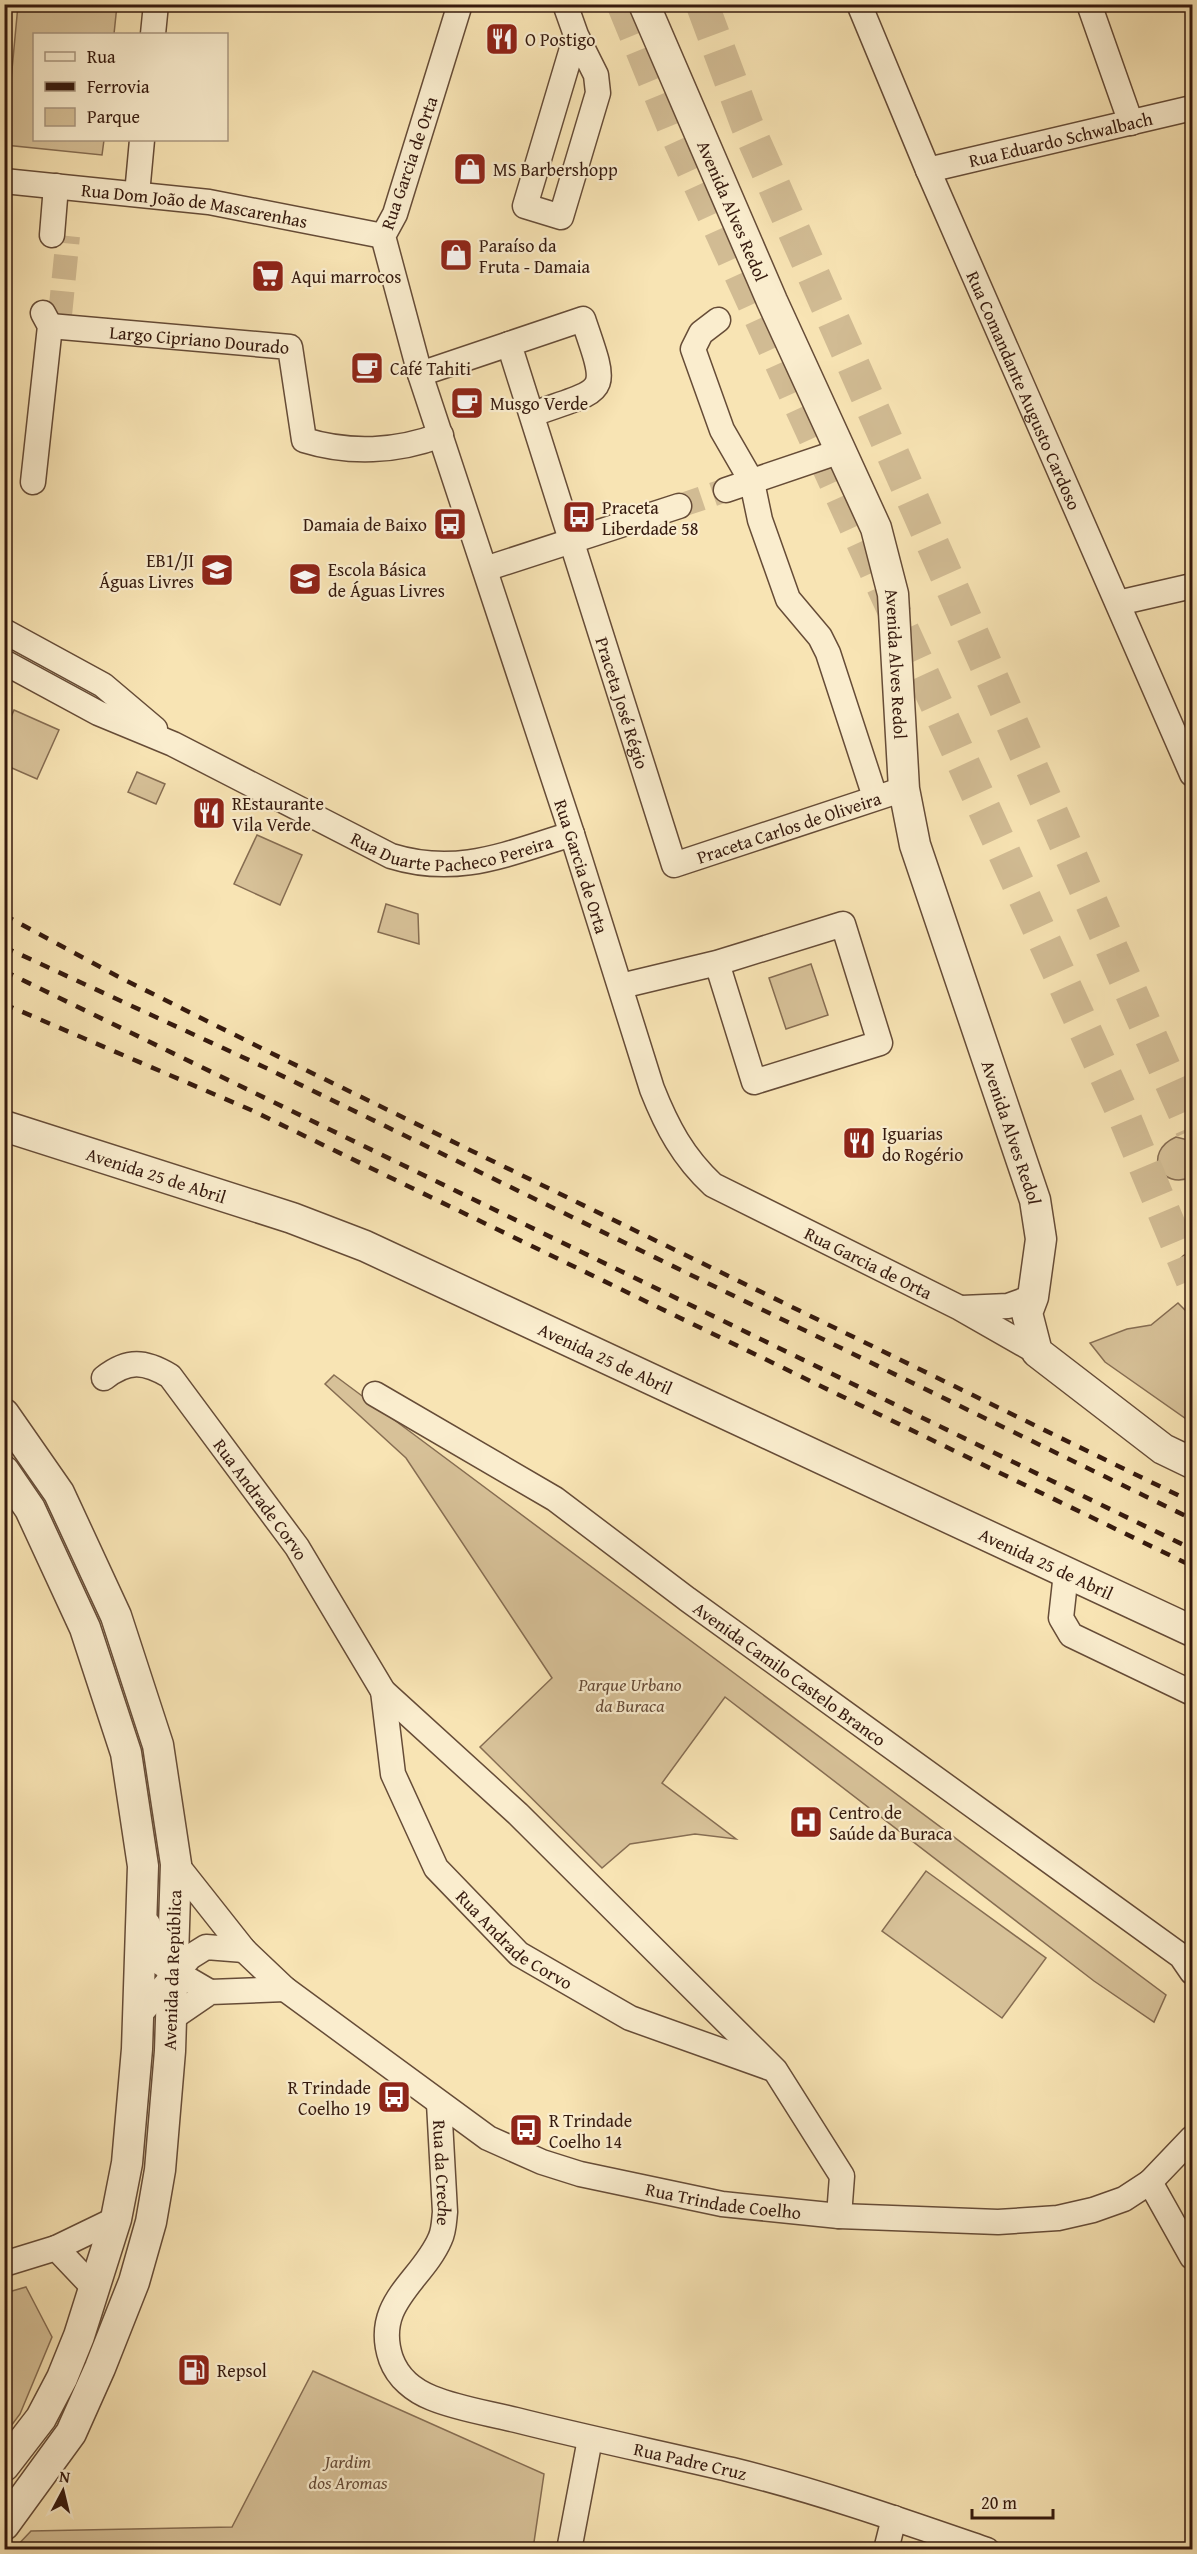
<svg xmlns="http://www.w3.org/2000/svg" width="1197" height="2554" font-family="'Gentium Book Plus',serif">
	<style>
		.green { fill: #d7c198; stroke: #866d52; stroke-width: 1.5 }
		.lines { fill: none; stroke-linecap: round; stroke-linejoin: round }
		.minor-tunnel { stroke: #d1bb93; stroke-width: 24; stroke-dasharray: 24 12; stroke-linecap: butt }
		.trunk-tunnel { stroke: #d1bb93; stroke-width: 33; stroke-dasharray: 33 16; stroke-linecap: butt }
		.minor-casing { stroke: #664c37; stroke-width: 27 }
		.tertiary-casing { stroke: #664c37; stroke-width: 33 }
		.minor { stroke: #faedce; stroke-width: 24 }
		.tertiary { stroke: #faedce; stroke-width: 30 }
		.rail { stroke: #35190d; stroke-width: 4.5; stroke-dasharray: 10 10; stroke-linecap: butt }
		.labels { text-anchor: middle; dominant-baseline: central; stroke-width: 4.5; stroke-linejoin: round; paint-order: stroke }
		.poi-label { font-size: 18px; fill: #35190d; stroke: #faedce; text-anchor: start }
		.street-label { font-size: 18px; fill: #35190d; stroke: #faedce }
		.park-label { font-size: 18px; font-style: italic; fill: #664b37; stroke: #faedce }
	</style>
	<rect width="100%" height="100%" fill="#f8e4b4"/>
	<filter id="stains"><feTurbulence type="fractalNoise" baseFrequency=".00333" numOctaves="4"/><feColorMatrix values="0 0 0 0 .2 0 0 0 0 .09 0 0 0 0 .02 0 0 0 .5 -.17"/></filter>
	<radialGradient id="worn" r=".72"><stop offset=".6" stop-color="#630" stop-opacity="0"/><stop offset="1" stop-color="#630" stop-opacity=".3"/></radialGradient>
	<path class="green" d="M 18,5 L 117,5 L 114,34 L 34,34 L 34,140 L 104,140 L 102,155 L 5,145 Z
		M 14,710 L 59,730 L 37,779 L 5,765 L 5,731 Z
		M 137,772 L 165,784 L 156,804 L 128,792 Z
		M 257,835 L 302,855 L 280,905 L 234,884 Z
		M 386,904 L 418,914 L 419,944 L 378,932 Z
		M 811,964 L 828,1015 L 786,1029 L 769,978 Z
		M 1176,1137 L 1192,1141 L 1192,1177 C 1160,1191 1142,1152 1176,1137 Z
		M 1192,1252 L 1192,1284 L 1181,1278 C 1175,1266 1178,1255 1192,1252 Z
		M 1178,1303 L 1192,1317 L 1192,1423 L 1105,1362 L 1090,1343 L 1127,1329 L 1151,1325 Z
		M 334,1375 L 1166,1995 L 1154,2022 L 1094,1981 L 725,1697 L 662,1783 L 736,1839 L 695,1834 L 630,1844 L 602,1868 L 480,1747 L 552,1678 L 406,1458 L 325,1384 Z
		M 926,1871 L 1046,1958 L 1002,2018 L 882,1931 Z
		M 26,2287 L 52,2337 L 20,2414 L 5,2434 L 5,2293 Z
		M 313,2371 L 544,2474 L 533,2549 L 14,2549 L 31,2531 L 232,2527 Z"/>
	<g class="lines">
		<path class="minor-tunnel" d="M 60,315 L 68,236
			M 679,506 L 726,490"/>
		<path class="trunk-tunnel" d="M 623,4 L 673,126 L 1124,1116 L 1192,1280
			M 702,4 L 747,125 L 1192,1130"/>
		<g class="minor-casing">
			<g id="minor">
				<path id="s1" d="M 460,4 L 395,214 L 383,236 L 420,374 L 572,834 L 652,1089 C 667,1127 683,1157 713,1185 L 960,1308 L 1037,1352"/>
				<path d="M 565,4 L 576,35 L 596,75 L 598,93 L 561,217 L 525,206 L 576,35"/>
				<path id="s2" d="M 859,4 L 928,170 L 1192,774"/>
				<path d="M 1089,4 L 1131,123"/>
				<path d="M 153,34 L 156,4"/>
				<path id="s3" d="M 928,170 L 1192,108"/>
				<path id="s4" d="M 4,181 L 209,202 L 383,236"/>
				<path d="M 137,194 L 142,140"/>
				<path d="M 52,235 L 56,186"/>
				<path d="M 718,320 L 701,333 L 693,349 L 722,430 L 752,482 L 760,520 L 788,599 L 820,637 L 828,653 L 875,797"/>
				<path id="s5" d="M 50,326 L 290,347 L 304,440 C 349,454 397,452 441,435"/>
				<path d="M 420,374 L 509,344"/>
				<path id="s6" d="M 533,414 C 608,387 610,397 583,319 L 509,344 L 674,865 L 904,789"/>
				<path d="M 33,482 L 50,326 L 43,313"/>
				<path d="M 726,490 L 841,451"/>
				<path d="M 485,569 L 679,506"/>
				<path d="M 1118,603 L 1192,586"/>
				<path d="M 4,631 L 103,685 L 155,729"/>
				<path id="s7" d="M 4,662 L 98,713 L 173,744 L 391,856 C 459,877 508,853 572,834"/>
				<path d="M 621,986 L 717,963 L 843,924 L 880,1043 L 754,1082 L 717,963"/>
				<path d="M 962,1308 L 1008,1306 L 1033,1297"/>
				<path id="s8" d="M 104,1378 C 128,1359 145,1361 170,1376 L 297,1547 L 383,1691 L 518,1814 L 775,2070 L 842,2176 L 839,2216"/>
				<path id="s9" d="M 375,1394 L 555,1499 L 687,1599 L 1181,1956 L 1192,1972"/>
				<path d="M 1066,1573 L 1061,1618 L 1071,1635 L 1192,1693"/>
				<path id="s10" d="M 383,1691 L 393,1774 L 436,1868 L 519,1954 L 630,2018 L 770,2068"/>
				<path id="s11" d="M 176,1864 L 244,1950 L 285,1989 L 488,2138 L 542,2162 L 580,2174 L 722,2204 L 839,2216 L 998,2222 L 1058,2218 L 1093,2210 L 1124,2199 L 1150,2182 L 1192,2138"/>
				<path d="M 148,1924 L 154,1953 L 162,1964 L 210,1992"/>
				<path d="M 139,2015 L 190,1957 L 206,1947 L 244,1950"/>
				<path d="M 172,2018 L 210,1992 L 285,1989"/>
				<path id="s12" d="M 439,2103 L 445,2212 C 444,2221 444,2231 440,2239 C 422,2281 372,2303 391,2359 C 398,2378 414,2391 432,2398 C 459,2409 488,2413 516,2420 C 587,2438 660,2453 732,2470 C 818,2491 903,2521 987,2550"/>
				<path d="M 1150,2182 L 1192,2257"/>
				<path d="M 56,2248 L 116,2219"/>
				<path d="M 4,2264 L 56,2248 L 95,2289"/>
				<path d="M 569,2550 L 590,2439"/>
				<path d="M 886,2550 L 894,2518"/>
			</g>
		</g>
		<g class="tertiary-casing">
			<g id="tertiary">
				<path id="s13" d="M 644,4 L 772,301 L 876,528 L 893,594 L 904,789 L 915,845 L 1035,1200 L 1041,1239 L 1033,1297 L 1027,1313 L 1037,1352 L 1163,1449 L 1192,1463"/>
				<path id="s14" d="M 4,1126 L 292,1218 L 365,1246 L 1192,1631"/>
				<path d="M 4,1414 L 59,1493 L 116,1616 L 158,1745 L 176,1864 L 170,2051 L 160,2170 L 151,2222 L 134,2282 L 100,2368 L 71,2433 L 4,2525"/>
				<path d="M 4,1471 L 30,1509 L 85,1628 L 126,1753 L 143,1866 L 137,2049 L 127,2163 L 116,2219 L 79,2336 L 62,2378 L 41,2418 L 4,2466"/>
			</g>
		</g>
		<use href="#minor" class="minor"/>
		<use href="#tertiary" class="tertiary"/>
		<path class="rail" d="M 4,915 L 117,976 L 271,1053 L 1192,1502
			M 4,947 L 264,1067 L 1192,1519
			M 4,971 L 1192,1549
			M 4,1004 L 251,1110 L 1192,1566"/>
	</g>
	<defs>
		<g id="restaurant-square" transform="scale(1.725)"><rect x="-9" y="-9" width="18" height="18" rx="4" fill="#8f2418" stroke="#faedce"/><path d="M-5-6h1v4h1v-4h1v4h1v-4h1v5L-1.5 .5V6h-2V.5L-5-1ZM5-6V6H3V1.5H1.5Q1.5-4 5-6Z" fill="#fff"/></g>
		<g id="shop-square" transform="scale(1.725)"><rect x="-9" y="-9" width="18" height="18" rx="4" fill="#8f2418" stroke="#faedce"/><path d="M-5-2.5h2.3a2.7 3.5 0 0 1 5.4 0H5L5.5 6h-11ZM-1.5-2.5h3a1.5 2.3 0 0 0-3 0Z" fill="#fff"/></g>
		<g id="supermarket-square" transform="scale(1.725)"><rect x="-9" y="-9" width="18" height="18" rx="4" fill="#8f2418" stroke="#faedce"/><path d="M-6-5.5h2.5l.6 2H6L4.5 2H-2.5L-4.4-4H-6ZM-1.5 3.2a1.3 1.3 0 1 0 .1 0ZM3 3.2a1.3 1.3 0 1 0 .1 0Z" fill="#fff"/></g>
		<g id="cafe-square" transform="scale(1.725)"><rect x="-9" y="-9" width="18" height="18" rx="4" fill="#8f2418" stroke="#faedce"/><path d="M-5.5-4.5H6V0H3Q3 3.5 0 3.5H-2.5Q-5.5 3.5-5.5 0ZM3-3.2v2h1.7v-2ZM-6 4.5H4V6H-6Z" fill="#fff"/></g>
		<g id="bus-square" transform="scale(1.725)"><rect x="-9" y="-9" width="18" height="18" rx="4" fill="#8f2418" stroke="#faedce"/><path d="M-5-6H5V4H4V6H2V4H-2V6H-4V4H-5ZM-3.5-4V0h7V-4ZM-3.5 1.2v1.5H-2V1.2ZM2 1.2v1.5H3.5V1.2Z" fill="#fff"/></g>
		<g id="school-square" transform="scale(1.725)"><rect x="-9" y="-9" width="18" height="18" rx="4" fill="#8f2418" stroke="#faedce"/><path d="M0-5L7-2L0 1L-7-2ZM-4 1L0 2.5L4 1V4Q0 6-4 4Z" fill="#fff"/></g>
		<g id="hospital-square" transform="scale(1.725)"><rect x="-9" y="-9" width="18" height="18" rx="4" fill="#8f2418" stroke="#faedce"/><path d="M-5-5h3v3.5h4V-5h3V5h-3V1.5h-4V5h-3Z" fill="#fff"/></g>
		<g id="fuel-square" transform="scale(1.725)"><rect x="-9" y="-9" width="18" height="18" rx="4" fill="#8f2418" stroke="#faedce"/><path d="M-5.5-6h7V0h2V4h1.3V-2.5L3-4.5l.8-.8L6-3V5H2.5V1h-1V6h-7ZM-4.2-4.7v3.2H.2V-4.7Z" fill="#fff"/></g>
	</defs>
	<g fill-rule="evenodd">
		<use href="#restaurant-square" x="502" y="39"/>
		<use href="#shop-square" x="470" y="169"/>
		<use href="#shop-square" x="456" y="255"/>
		<use href="#supermarket-square" x="268" y="276"/>
		<use href="#cafe-square" x="367" y="368"/>
		<use href="#cafe-square" x="467" y="403"/>
		<use href="#bus-square" x="579" y="517"/>
		<use href="#bus-square" x="450" y="524"/>
		<use href="#school-square" x="217" y="570"/>
		<use href="#school-square" x="305" y="579"/>
		<use href="#restaurant-square" x="209" y="813"/>
		<use href="#restaurant-square" x="859" y="1143"/>
		<use href="#hospital-square" x="806" y="1822"/>
		<use href="#bus-square" x="394" y="2097"/>
		<use href="#bus-square" x="526" y="2130"/>
		<use href="#fuel-square" x="194" y="2370"/>
	</g>
	<g class="labels">
		<g class="poi-label">
			<text x="525" y="39">O Postigo</text>
			<text x="493" y="169">MS Barbershopp</text>
			<text x="479" y="245">Paraíso da<tspan x="479" dy="21">Fruta - Damaia</tspan></text>
			<text x="291" y="276">Aqui marrocos</text>
			<text x="390" y="368">Café Tahiti</text>
			<text x="490" y="403">Musgo Verde</text>
			<text x="602" y="507">Praceta<tspan x="602" dy="21">Liberdade 58</tspan></text>
			<text x="427" y="524" text-anchor="end">Damaia de Baixo</text>
			<text x="194" y="560" text-anchor="end">EB1/JI<tspan x="194" dy="21">Águas Livres</tspan></text>
			<text x="328" y="569">Escola Básica<tspan x="328" dy="21">de Águas Livres</tspan></text>
			<text x="232" y="803">REstaurante<tspan x="232" dy="21">Vila Verde</tspan></text>
			<text x="882" y="1133">Iguarias<tspan x="882" dy="21">do Rogério</tspan></text>
			<text x="829" y="1812">Centro de<tspan x="829" dy="21">Saúde da Buraca</tspan></text>
			<text x="371" y="2087" text-anchor="end">R Trindade<tspan x="371" dy="21">Coelho 19</tspan></text>
			<text x="549" y="2120">R Trindade<tspan x="549" dy="21">Coelho 14</tspan></text>
			<text x="217" y="2370">Repsol</text>
		</g>
		<g class="street-label">
			<text stroke="none"><textPath href="#s3" startOffset="136">Rua Eduardo Schwalbach</textPath></text>
			<text transform="translate(409 163) rotate(-71)">Rua Garcia de Orta</text>
			<text stroke="none"><textPath href="#s4" startOffset="192">Rua Dom João de Mascarenhas</textPath></text>
			<text stroke="none"><textPath href="#s13" startOffset="225">Avenida Alves Redol</textPath></text>
			<text stroke="none"><textPath href="#s5" startOffset="150">Largo Cipriano Dourado</textPath></text>
			<text stroke="none"><textPath href="#s2" startOffset="420">Rua Comandante Augusto Cardoso</textPath></text>
			<text stroke="none"><textPath href="#s13" startOffset="711">Avenida Alves Redol</textPath></text>
			<text stroke="none"><textPath href="#s6" startOffset="594">Praceta José Régio</textPath></text>
			<text stroke="none"><textPath href="#s6" startOffset="885">Praceta Carlos de Oliveira</textPath></text>
			<text stroke="none"><textPath href="#s7" startOffset="494">Rua Duarte Pacheco Pereira</textPath></text>
			<text stroke="none"><textPath href="#s1" startOffset="906">Rua Garcia de Orta</textPath></text>
			<text stroke="none"><textPath href="#s13" startOffset="1197">Avenida Alves Redol</textPath></text>
			<text stroke="none"><textPath href="#s14" startOffset="160">Avenida 25 de Abril</textPath></text>
			<text stroke="none"><textPath href="#s1" startOffset="1428">Rua Garcia de Orta</textPath></text>
			<text stroke="none"><textPath href="#s14" startOffset="646">Avenida 25 de Abril</textPath></text>
			<text stroke="none"><textPath href="#s8" startOffset="225">Rua Andrade Corvo</textPath></text>
			<text stroke="none"><textPath href="#s14" startOffset="1132">Avenida 25 de Abril</textPath></text>
			<text stroke="none"><textPath href="#s9" startOffset="501">Avenida Camilo Castelo Branco</textPath></text>
			<text stroke="none"><textPath href="#s10" startOffset="294">Rua Andrade Corvo</textPath></text>
			<text transform="translate(172 1970) rotate(-88)">Avenida da República</text>
			<text stroke="none"><textPath href="#s12" startOffset="70">Rua da Creche</textPath></text>
			<text stroke="none"><textPath href="#s11" startOffset="663">Rua Trindade Coelho</textPath></text>
			<text stroke="none"><textPath href="#s12" startOffset="597">Rua Padre Cruz</textPath></text>
		</g>
		<g class="park-label">
			<text x="630" y="1684">Parque Urbano<tspan x="630" dy="21">da Buraca</tspan></text>
			<text x="348" y="2461">Jardim<tspan x="348" dy="21">dos Aromas</tspan></text>
		</g>
	</g>
	<rect width="1197" height="2554" fill="none" stroke="#f8e4b4" stroke-width="24"/>
	<rect x="6" y="6" width="1185" height="2542" fill="none" stroke="#35190d" stroke-width="3"/>
	<rect x="12" y="12" width="1173" height="2530" fill="none" stroke="#35190d" stroke-width="1.5"/>
	<rect x="33" y="33" width="195" height="108" fill="#faedce" stroke="#ab9881" stroke-width="1.5"/>
	<rect x="45" y="52" width="30" height="9" fill="#faedce" stroke="#ab9881" stroke-width="1.5"/>
	<text x="87" y="63" font-size="18" fill="#35190d">Rua</text>
	<rect x="45" y="82" width="30" height="9" fill="#35190d" stroke="#ab9881" stroke-width="1.5"/>
	<text x="87" y="93" font-size="18" fill="#35190d">Ferrovia</text>
	<rect x="45" y="108" width="30" height="18" fill="#d7c198" stroke="#ab9881" stroke-width="1.5"/>
	<text x="87" y="123" font-size="18" fill="#35190d">Parque</text>
	<g transform="translate(63 2491) rotate(7)" stroke="#faedce" stroke-width="4.5" paint-order="stroke">
	<path d="M0-4.5L10 22L0 15L-10 22Z" fill="#35190d"/>
	<text y="-9" font-size="16" font-weight="bold" text-anchor="middle" fill="#35190d">N</text>
	</g>
	<path d="M972 2509v9h81v-9" fill="none" stroke="#35190d" stroke-width="3"/>
	<text x="981" y="2509" font-size="18" fill="#35190d" stroke="#faedce" stroke-width="4.5" paint-order="stroke">20 m</text>
	<rect width="100%" height="100%" filter="url(#stains)"/>
	<rect width="100%" height="100%" fill="url(#worn)"/>
</svg>
